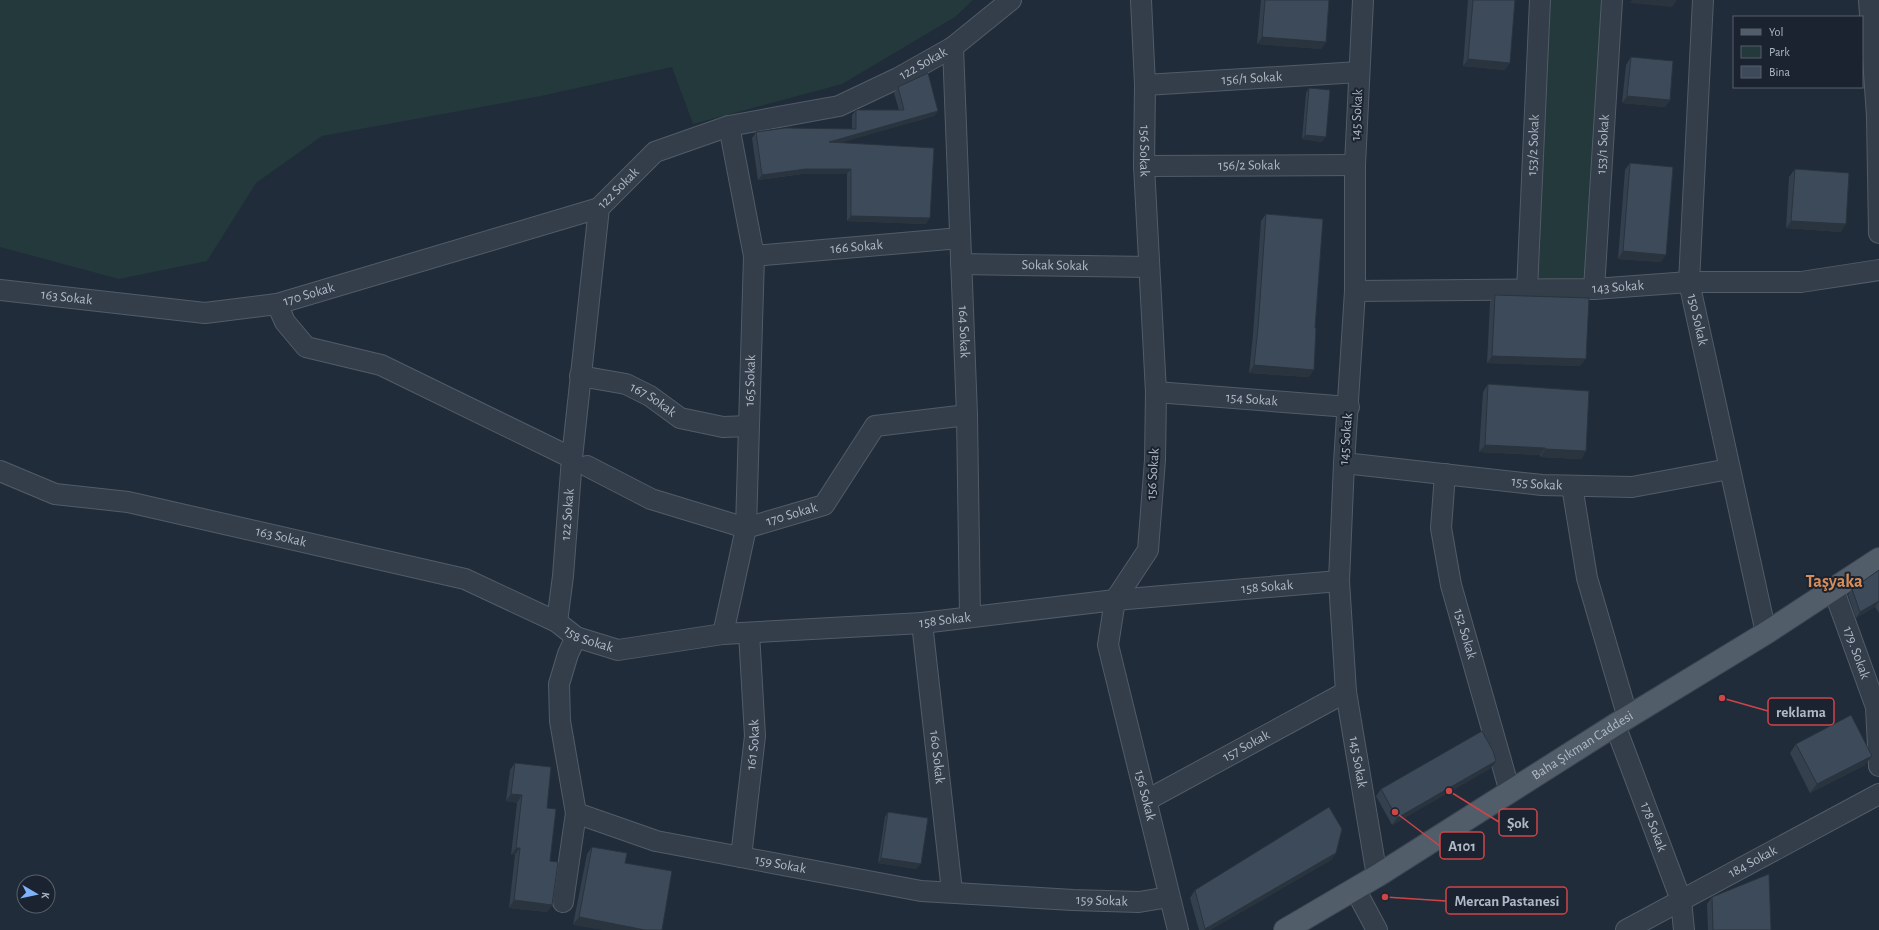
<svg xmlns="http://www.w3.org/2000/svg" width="1879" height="930" font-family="'Alegreya Sans',sans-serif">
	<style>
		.green { fill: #23393b }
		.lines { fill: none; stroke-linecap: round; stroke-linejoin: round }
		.minor-casing { stroke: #525c68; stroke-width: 22 }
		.major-casing { stroke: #3e4754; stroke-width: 24 }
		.minor { stroke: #343e4a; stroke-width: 20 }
		.major { stroke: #525d6a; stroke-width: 22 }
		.wall { fill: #34404d }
		.shaded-wall { fill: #2a343f }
		.building { fill: #3c4a5a; stroke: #2a343f }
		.labels { text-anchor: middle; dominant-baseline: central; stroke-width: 4; stroke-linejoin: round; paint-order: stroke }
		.street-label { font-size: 14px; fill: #afb9c7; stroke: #1a232f }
		.district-label { font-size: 18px; font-weight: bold; fill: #d78e5a; stroke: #1a232f }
		.leader { fill: none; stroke: #ce4548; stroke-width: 1.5 }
		.callout-dot { fill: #ce4548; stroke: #1a232f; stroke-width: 1.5 }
		.callout { fill: #1a232f; stroke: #ce4548; stroke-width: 1.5 }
		.callout-label { font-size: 15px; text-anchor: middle; font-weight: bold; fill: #afb9c7 }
	</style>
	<rect width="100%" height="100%" fill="#212c3a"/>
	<path class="green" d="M 0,0 L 973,0 L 955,17 L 842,84 L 693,124 L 672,67 L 541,96 L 322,136 L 256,183 L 207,261 L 119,279 L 0,247 Z
		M 1540,0 L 1612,0 L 1594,289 L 1527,290 Z"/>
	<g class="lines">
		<g class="minor-casing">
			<g id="minor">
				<path id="s1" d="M 1141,0 L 1145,85 L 1144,166 L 1156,392 L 1155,460 L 1148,550 L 1115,600 L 1108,645 L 1178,930"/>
				<path id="s2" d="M 1363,0 L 1355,165 L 1355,291 L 1344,463 L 1339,581 L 1346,692 L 1377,876"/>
				<path id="s3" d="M 1703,0 L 1689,282 L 1766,633"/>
				<path d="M 1869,0 L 1877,116 L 1879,233"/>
				<path id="s4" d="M 953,47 L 967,415 L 970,616"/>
				<path id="s5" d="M 1145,85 L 1359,72"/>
				<path id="s6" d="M 1144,166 L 1355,165"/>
				<path id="s7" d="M 754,256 L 960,238"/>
				<path id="s8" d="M 961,264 L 1149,267"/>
				<path id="s9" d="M 1594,289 L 1612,0"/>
				<path id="s10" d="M 0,290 L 205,313 L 277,304 L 599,208"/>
				<path id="s11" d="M 1527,290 L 1540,0"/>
				<path id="s12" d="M 1355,291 L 1594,289 L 1689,282 L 1801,282 L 1879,270"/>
				<path d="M 277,304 L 285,322 L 306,347 L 381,365 L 572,458"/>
				<path id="s13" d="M 580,376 L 626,384 L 650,396 L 680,418 L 723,427 L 749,426"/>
				<path id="s14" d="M 1156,392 L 1349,407"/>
				<path id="s15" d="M 1344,463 L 1542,485 L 1632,487 L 1729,469"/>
				<path id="s16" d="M 587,466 L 651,499 L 746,528 L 824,505 L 875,426 L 967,415"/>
				<path id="s17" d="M 0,471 L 55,494 L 128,502 L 465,579 L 557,622 L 576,637 L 618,650 L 723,634 L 922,623 L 1115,600 L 1339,581"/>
				<path id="s18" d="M 1445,474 L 1441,528 L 1451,585 L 1510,792"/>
				<path d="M 1572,486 L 1587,578 L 1628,718"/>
				<path id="s19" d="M 1833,588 L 1876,707 L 1879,766"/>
				<path id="s20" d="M 557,622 L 563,576 L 572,458 L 599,208 L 655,152 L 729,126 L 839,106 L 898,78 L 953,47 L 1011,0"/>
				<path id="s21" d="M 922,623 L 952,891"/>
				<path id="s22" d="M 723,634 L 746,528 L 754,256 L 729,126"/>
				<path id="s23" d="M 576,637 L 568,654 L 559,684 L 560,721 L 576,813 L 656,841 L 921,891 L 1073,900 L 1139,902 L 1169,897"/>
				<path id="s24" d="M 1615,725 L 1681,900 L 1684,930"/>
				<path id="s25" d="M 1147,800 L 1346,692"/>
				<path id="s26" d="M 741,857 L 755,736 L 749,633"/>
				<path d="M 1355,889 L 1377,930"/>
				<path d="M 563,902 L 576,813"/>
				<path id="s27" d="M 1626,930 L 1879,794"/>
			</g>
		</g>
		<g class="major-casing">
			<g id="major">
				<path id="s28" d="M 1285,930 L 1377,876 L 1615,725 L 1766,633 L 1879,559"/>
			</g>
		</g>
		<use href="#minor" class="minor"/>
		<use href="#major" class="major"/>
	</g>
	<path class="wall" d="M 1261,0 L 1329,0 L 1326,42 L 1321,49 L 1257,44 Z
		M 1468,0 L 1515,0 L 1505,70 L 1463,66 Z
		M 1631,57 L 1670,100 L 1665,107 L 1622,103 L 1626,65 Z
		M 898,87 L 938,111 L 934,116 L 842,142 L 926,224 L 847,221 L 847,174 L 802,174 L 758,180 L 752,138 L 756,132 L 852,129 L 852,115 L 856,110 L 899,110 L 894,93 Z
		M 1309,88 L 1322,142 L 1302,139 L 1306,93 Z
		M 1630,163 L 1661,262 L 1618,259 L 1625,170 Z
		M 1795,169 L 1841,232 L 1786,228 L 1789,177 Z
		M 1266,214 L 1309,377 L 1249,373 L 1253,335 L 1261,221 Z
		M 1495,295 L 1580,366 L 1487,363 L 1490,302 Z
		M 1488,384 L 1586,451 L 1581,459 L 1540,457 L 1540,455 L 1479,452 L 1483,392 Z
		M 1879,570 L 1879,613 L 1875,607 L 1856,618 L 1848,595 L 1852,589 Z
		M 1796,744 L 1865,765 L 1810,793 L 1790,753 Z
		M 515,763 L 547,808 L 552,905 L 547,912 L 509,908 L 515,855 L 511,855 L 517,803 L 506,801 L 510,770 Z
		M 1491,768 L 1392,825 L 1376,796 L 1381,789 Z
		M 888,812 L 917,869 L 878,863 L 885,817 Z
		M 592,847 L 625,863 L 573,925 L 587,854 Z
		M 1336,853 L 1331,860 L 1210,930 L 1199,930 L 1190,898 L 1195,890 Z
		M 1712,897 L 1771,930 L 1708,930 L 1707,904 Z"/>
	<path class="shaded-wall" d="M 1632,0 L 1677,0 L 1672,7 L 1630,3 Z
		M 1262,37 L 1326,42 L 1321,49 L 1257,44 Z
		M 1468,59 L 1510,63 L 1505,70 L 1463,66 Z
		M 1627,96 L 1670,100 L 1665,107 L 1622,103 Z
		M 938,111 L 934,116 L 825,147 L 829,142 Z
		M 1305,135 L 1326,137 L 1322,142 L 1302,139 Z
		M 806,169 L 851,169 L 847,174 L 802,174 L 758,180 L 762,175 Z
		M 851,216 L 930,218 L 926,224 L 847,221 Z
		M 1791,221 L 1846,224 L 1841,232 L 1786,228 Z
		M 1623,251 L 1666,255 L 1661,262 L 1618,259 Z
		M 1492,356 L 1586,359 L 1580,366 L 1487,363 Z
		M 1254,365 L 1314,370 L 1309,377 L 1249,373 Z
		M 1485,445 L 1545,448 L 1540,455 L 1479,452 Z
		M 1545,449 L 1586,451 L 1581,459 L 1540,457 Z
		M 1879,601 L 1875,607 L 1856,618 L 1860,612 Z
		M 1872,756 L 1865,765 L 1810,793 L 1817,784 Z
		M 1496,761 L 1491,768 L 1392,825 L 1397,818 Z
		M 511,794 L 522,795 L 517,803 L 506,801 Z
		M 516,848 L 520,848 L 515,855 L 511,855 Z
		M 1336,853 L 1331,860 L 1210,930 L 1204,930 L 1205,929 Z
		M 881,858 L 921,864 L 917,869 L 878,863 Z
		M 514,900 L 552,905 L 547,912 L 509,908 Z
		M 579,917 L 645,930 L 602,930 L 573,925 Z"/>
	<path class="building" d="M 1265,0 L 1329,0 L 1326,42 L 1262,37 Z
		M 1473,0 L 1515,0 L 1510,63 L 1468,59 Z
		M 1631,57 L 1673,61 L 1670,100 L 1627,96 Z
		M 928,73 L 938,111 L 829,142 L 934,148 L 930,218 L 851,216 L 851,169 L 806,169 L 762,175 L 756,132 L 785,128 L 856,129 L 856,110 L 904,110 L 898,87 Z
		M 1309,88 L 1330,90 L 1326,137 L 1305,135 Z
		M 1630,163 L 1673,167 L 1666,255 L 1623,251 Z
		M 1795,169 L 1849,173 L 1846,224 L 1791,221 Z
		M 1266,214 L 1323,219 L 1315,328 L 1316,328 L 1314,370 L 1254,365 L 1258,328 Z
		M 1495,295 L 1589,298 L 1586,359 L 1492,356 Z
		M 1488,384 L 1589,391 L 1586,451 L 1545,449 L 1545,448 L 1485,445 Z
		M 1879,570 L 1879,601 L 1860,612 L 1852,589 Z
		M 1851,715 L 1872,756 L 1817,784 L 1796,744 Z
		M 1482,731 L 1493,751 L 1496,761 L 1397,818 L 1381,789 Z
		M 515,763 L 551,767 L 547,808 L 556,809 L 550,861 L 558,862 L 552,905 L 514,900 L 520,848 L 516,848 L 522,795 L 511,794 Z
		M 1329,807 L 1342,829 L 1336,853 L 1205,929 L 1195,890 Z
		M 888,812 L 928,818 L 921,864 L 881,858 Z
		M 592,847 L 627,853 L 625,863 L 672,871 L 662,930 L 645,930 L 579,917 Z
		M 1769,874 L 1771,930 L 1713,930 L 1712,897 Z"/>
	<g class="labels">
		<g class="street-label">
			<text stroke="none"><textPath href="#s20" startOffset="780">122 Sokak</textPath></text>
			<text stroke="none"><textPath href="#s5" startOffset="107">156/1 Sokak</textPath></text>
			<text transform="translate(1357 115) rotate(-87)">145 Sokak</text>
			<text stroke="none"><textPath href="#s11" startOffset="145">153/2 Sokak</textPath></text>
			<text stroke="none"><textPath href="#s9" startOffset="145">153/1 Sokak</textPath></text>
			<text stroke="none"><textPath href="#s1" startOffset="151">156 Sokak</textPath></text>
			<text stroke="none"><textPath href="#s6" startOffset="105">156/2 Sokak</textPath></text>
			<text stroke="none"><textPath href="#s20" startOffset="444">122 Sokak</textPath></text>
			<text stroke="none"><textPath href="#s7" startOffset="103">166 Sokak</textPath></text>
			<text stroke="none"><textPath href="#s8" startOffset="94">Sokak Sokak</textPath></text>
			<text stroke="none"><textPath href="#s12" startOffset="263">143 Sokak</textPath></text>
			<text stroke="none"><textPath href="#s10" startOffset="312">170 Sokak</textPath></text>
			<text stroke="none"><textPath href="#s10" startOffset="67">163 Sokak</textPath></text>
			<text stroke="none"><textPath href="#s3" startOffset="321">150 Sokak</textPath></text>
			<text stroke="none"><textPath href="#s4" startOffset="285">164 Sokak</textPath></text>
			<text stroke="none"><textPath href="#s22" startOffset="256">165 Sokak</textPath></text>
			<text stroke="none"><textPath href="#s14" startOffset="96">154 Sokak</textPath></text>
			<text stroke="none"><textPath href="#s13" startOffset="78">167 Sokak</textPath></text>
			<text transform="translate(1346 439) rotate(-85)">145 Sokak</text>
			<text transform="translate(1153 474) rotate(-86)">156 Sokak</text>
			<text stroke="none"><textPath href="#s15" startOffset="194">155 Sokak</textPath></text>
			<text stroke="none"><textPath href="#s20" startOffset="108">122 Sokak</textPath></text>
			<text stroke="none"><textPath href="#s16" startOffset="219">170 Sokak</textPath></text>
			<text stroke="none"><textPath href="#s17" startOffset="290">163 Sokak</textPath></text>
			<text stroke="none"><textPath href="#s17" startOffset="1301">158 Sokak</textPath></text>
			<text stroke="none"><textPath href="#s17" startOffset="977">158 Sokak</textPath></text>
			<text stroke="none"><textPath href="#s18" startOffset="163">152 Sokak</textPath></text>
			<text stroke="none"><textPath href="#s17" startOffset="617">158 Sokak</textPath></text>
			<text stroke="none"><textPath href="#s19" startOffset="69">179. Sokak</textPath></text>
			<text stroke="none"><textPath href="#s26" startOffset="113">161 Sokak</textPath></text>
			<text stroke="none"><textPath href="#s25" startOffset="113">157 Sokak</textPath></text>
			<text stroke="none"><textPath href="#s28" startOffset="350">Baha Şıkman Caddesi</textPath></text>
			<text stroke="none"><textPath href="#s21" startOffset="135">160 Sokak</textPath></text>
			<text stroke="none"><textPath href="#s2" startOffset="764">145 Sokak</textPath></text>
			<text stroke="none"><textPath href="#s1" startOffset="811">156 Sokak</textPath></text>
			<text stroke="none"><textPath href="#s24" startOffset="109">178 Sokak</textPath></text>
			<text stroke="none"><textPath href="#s27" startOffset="144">184 Sokak</textPath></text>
			<text stroke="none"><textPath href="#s23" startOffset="392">159 Sokak</textPath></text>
			<text stroke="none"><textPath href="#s23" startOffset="716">159 Sokak</textPath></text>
		</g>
		<g class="district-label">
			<text x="1834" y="582">Taşyaka</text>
		</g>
	</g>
	<path class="leader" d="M1722 698L1768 711M1449 791L1499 822M1395 812L1440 846M1385 897L1446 901"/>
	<g class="callout-dot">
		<circle cx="1722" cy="698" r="4"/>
		<circle cx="1449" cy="791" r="4"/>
		<circle cx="1395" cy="812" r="4"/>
		<circle cx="1385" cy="897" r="4"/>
	</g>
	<g class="callout">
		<rect x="1768" y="698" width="66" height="27" rx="4"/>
		<rect x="1499" y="809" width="38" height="27" rx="4"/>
		<rect x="1440" y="832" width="44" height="27" rx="4"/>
		<rect x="1446" y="887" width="121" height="27" rx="4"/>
	</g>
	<g class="callout-label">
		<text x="1801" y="717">reklama</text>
		<text x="1518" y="828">Şok</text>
		<text x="1462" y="851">A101</text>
		<text x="1507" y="906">Mercan Pastanesi</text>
	</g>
	<rect x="1733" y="16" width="130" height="72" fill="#1a232f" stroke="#565f6c"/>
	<rect x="1741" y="29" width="20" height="6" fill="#525d6a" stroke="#565f6c"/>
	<text x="1769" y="36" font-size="12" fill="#afb9c7">Yol</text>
	<rect x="1741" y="46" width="20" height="12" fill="#23393b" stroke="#565f6c"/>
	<text x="1769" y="56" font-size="12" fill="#afb9c7">Park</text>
	<rect x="1741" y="66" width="20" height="12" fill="#3c4a5a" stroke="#565f6c"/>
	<text x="1769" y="76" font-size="12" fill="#afb9c7">Bina</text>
	<g transform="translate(36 894) rotate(99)"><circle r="19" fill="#1a232f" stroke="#565f6c"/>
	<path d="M0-3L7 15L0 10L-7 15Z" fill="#80b1fb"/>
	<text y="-6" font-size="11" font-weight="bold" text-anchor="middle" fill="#afb9c7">K</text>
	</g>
</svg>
